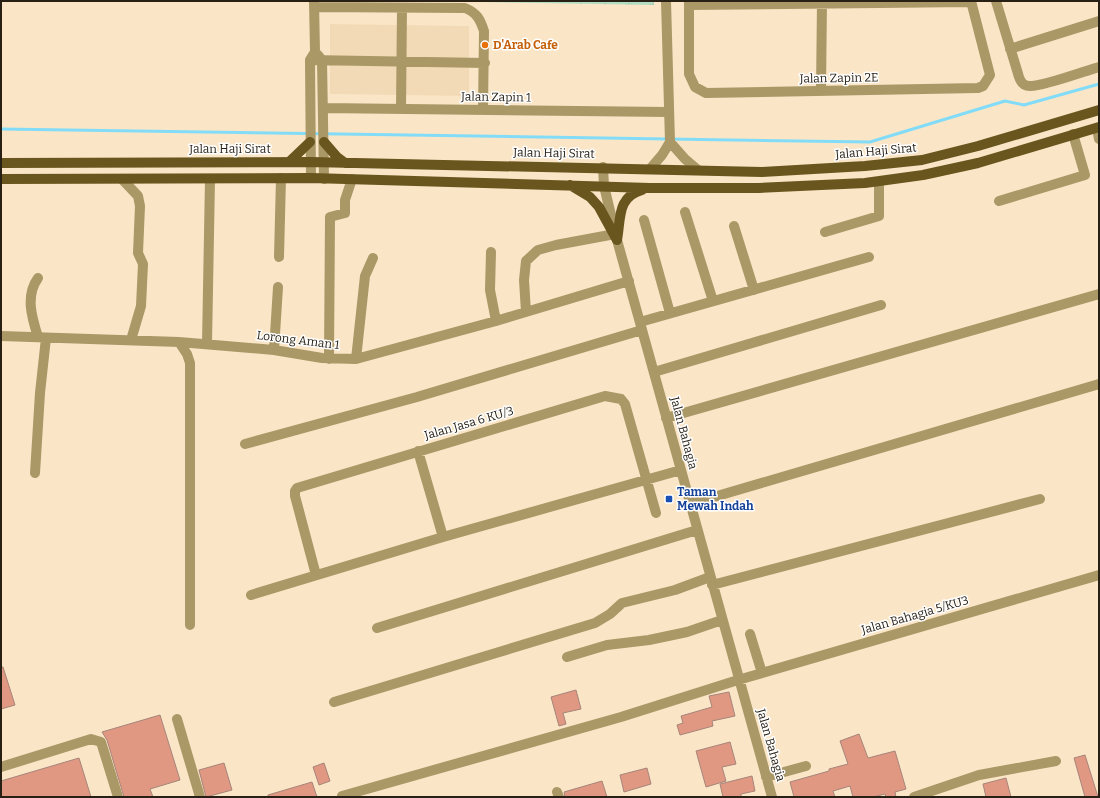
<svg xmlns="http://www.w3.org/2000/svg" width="1100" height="798" font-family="Bitter,serif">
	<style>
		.built { fill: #f2dab6 }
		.grass { fill: url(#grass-tufts) }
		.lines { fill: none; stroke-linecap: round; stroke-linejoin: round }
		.stream { stroke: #83dcf7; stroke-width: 3 }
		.building { fill: #e09882; stroke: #a68479 }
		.minor { stroke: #aa9867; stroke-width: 10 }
		.major { stroke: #69561e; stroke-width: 10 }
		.food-dot { fill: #e8710a; stroke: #fff; stroke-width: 1.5 }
		.transit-dot { fill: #1a4fb4; stroke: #fff; stroke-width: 1.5 }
		.labels { text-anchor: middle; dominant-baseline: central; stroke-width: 3; stroke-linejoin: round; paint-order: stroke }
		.food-label { font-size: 12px; font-weight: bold; fill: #c56008; stroke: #fff; text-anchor: start }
		.street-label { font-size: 12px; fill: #282015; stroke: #fff }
		.transit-label { font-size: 12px; font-weight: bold; fill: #164399; stroke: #fff; text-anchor: start }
	</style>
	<defs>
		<pattern id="grass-tufts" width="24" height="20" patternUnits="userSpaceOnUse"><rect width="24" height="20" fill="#b2ddc0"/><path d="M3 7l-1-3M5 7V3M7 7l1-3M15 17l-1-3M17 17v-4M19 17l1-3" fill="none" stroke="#99bda4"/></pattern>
	</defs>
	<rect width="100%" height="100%" fill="#fae6c7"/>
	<path class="built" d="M 330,24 L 469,26 L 469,96 L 330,94 Z"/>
	<path class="grass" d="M 427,1 L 654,1 L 654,5 Z"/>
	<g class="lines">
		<path class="stream" d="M 1,129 L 870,142 L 1005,101 L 1024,105 L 1099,84"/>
	</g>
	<path class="building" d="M 1,667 L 3,667 L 15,705 L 1,709 Z
		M 576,690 L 581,709 L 563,713 L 566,724 L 559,726 L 551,697 Z
		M 729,692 L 735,716 L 712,721 L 713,726 L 680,735 L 677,725 L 683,723 L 681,716 L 712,707 L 709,696 Z
		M 160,715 L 180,780 L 150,789 L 153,797 L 124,797 L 107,740 L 102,732 Z
		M 859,734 L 868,758 L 895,751 L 906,789 L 895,792 L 896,797 L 886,797 L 885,794 L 873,797 L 853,797 L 850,786 L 833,791 L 835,797 L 794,797 L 790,782 L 829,771 L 829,769 L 848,764 L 840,741 Z
		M 730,742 L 736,764 L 722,767 L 726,781 L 706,787 L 696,751 Z
		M 1085,755 L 1098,797 L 1085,797 L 1074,758 Z
		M 79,758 L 91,797 L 1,797 L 1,781 Z
		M 224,763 L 232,790 L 206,797 L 199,770 Z
		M 324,763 L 330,781 L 319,785 L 313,767 Z
		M 647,768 L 651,784 L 624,792 L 620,775 Z
		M 752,776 L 755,791 L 741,794 L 741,797 L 723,797 L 720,784 Z
		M 1006,778 L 1011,797 L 986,797 L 983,784 Z
		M 602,781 L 607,797 L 565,797 L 564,792 Z
		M 312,782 L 317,797 L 268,797 L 268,795 Z"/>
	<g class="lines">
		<path class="minor" d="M 689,1 L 689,74 L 695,87 L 706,93 L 978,88 L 983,86 L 990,75 L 971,1
			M 996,1 L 1019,77 C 1021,83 1024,86 1030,86 C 1042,87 1085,71 1099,67
			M 689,5 L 971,2
			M 314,7 L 465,8 C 477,13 480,19 484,31 L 483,110
			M 1010,49 L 1099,21
			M 318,55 L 322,60 L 324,179
			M 310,60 L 485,63
			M 821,91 L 822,1
			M 323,108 L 669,112
			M 401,109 L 402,8
			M 1097,128 L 1099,139
			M 670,142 L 685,159 L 698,170
			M 603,167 L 604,186 L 617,240 L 772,797
			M 650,169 L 662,155 L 670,142 L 666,1
			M 311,178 L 310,60 L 315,52 L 314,1
			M 122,179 L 138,196 L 140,206 L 138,253 L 143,264 L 141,306 L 131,340
			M 999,201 L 1085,175 L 1073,134
			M 685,212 L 713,301
			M 644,220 L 670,313
			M 734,226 L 754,290
			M 825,232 L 879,216 L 879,182
			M 491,252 L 490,290 L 496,321
			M 279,257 L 281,178
			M 38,278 C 25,296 32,318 38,337
			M 526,312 L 524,280 L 526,261 L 538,250 L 556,245 L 615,234
			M 640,322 L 869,257
			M 1,336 L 179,342 L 274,350 L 322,358 L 356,359 L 496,321 L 629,281
			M 179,342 L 187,354 L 190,363 L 190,625
			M 207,344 L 210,179
			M 274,350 L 278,287
			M 329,359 L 330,217 L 345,213 L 345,200 L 352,179
			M 356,359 L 365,276 L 373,258
			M 654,372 L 881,305
			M 666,418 L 1099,294
			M 245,444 L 417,397 L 642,330
			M 418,451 L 443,537
			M 35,473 L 40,393 L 46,338
			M 690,504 L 1099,384
			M 316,575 L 295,496 L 295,491 L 297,488 L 605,396 L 621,399 L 625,404 L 656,513
			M 712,585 L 1040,499
			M 251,595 L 443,537 L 681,470
			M 377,628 L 697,530
			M 750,634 L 762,673
			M 567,657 L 607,645 L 649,640 L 687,632 L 722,620
			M 334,702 L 595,623 L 610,614 L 622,603 L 675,590 L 710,577
			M 177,719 L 200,797
			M 1,767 L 91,739 L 101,742 L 118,797
			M 766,777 L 806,766
			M 557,792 L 559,797
			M 342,796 L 621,717 L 738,680 L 1099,575
			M 914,797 L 979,775 L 1056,761"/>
		<path class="major" d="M 324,142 L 337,157 L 345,163
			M 289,162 L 310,142
			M 1,163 L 311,162 L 762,172 L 865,166 L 922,160 L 978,146 L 1099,110
			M 1,179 L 311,178 L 650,188 L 759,188 L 865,183 L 923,175 L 978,163 L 1099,127
			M 570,185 L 590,197 L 599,207 L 617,240
			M 617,240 C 621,218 617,197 642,190"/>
	</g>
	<circle class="food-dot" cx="485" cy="45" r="4"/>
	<rect class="transit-dot" x="665" y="495" width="8" height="8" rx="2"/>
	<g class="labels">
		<g class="food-label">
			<text x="493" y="45">D'Arab Cafe</text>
		</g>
		<g class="street-label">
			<text transform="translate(839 78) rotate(-1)">Jalan Zapin 2E</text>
			<text transform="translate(496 97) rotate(1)">Jalan Zapin 1</text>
			<text x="230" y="149">Jalan Haji Sirat</text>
			<text transform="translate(876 151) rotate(-5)">Jalan Haji Sirat</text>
			<text transform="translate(554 153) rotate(1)">Jalan Haji Sirat</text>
			<text transform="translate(298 340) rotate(7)">Lorong Aman 1</text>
			<text transform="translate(469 423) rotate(-16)">Jalan Jasa 6 KU/3</text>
			<text transform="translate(684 433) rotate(75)">Jalan Bahagia</text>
			<text transform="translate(915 615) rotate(-16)">Jalan Bahagia 5/KU3</text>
			<text transform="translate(771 745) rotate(74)">Jalan Bahagia</text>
		</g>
		<g class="transit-label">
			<text x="677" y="492">Taman<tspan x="677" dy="14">Mewah Indah</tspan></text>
		</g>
	</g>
	<rect width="1100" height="798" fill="none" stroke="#282015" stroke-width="4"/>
</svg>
